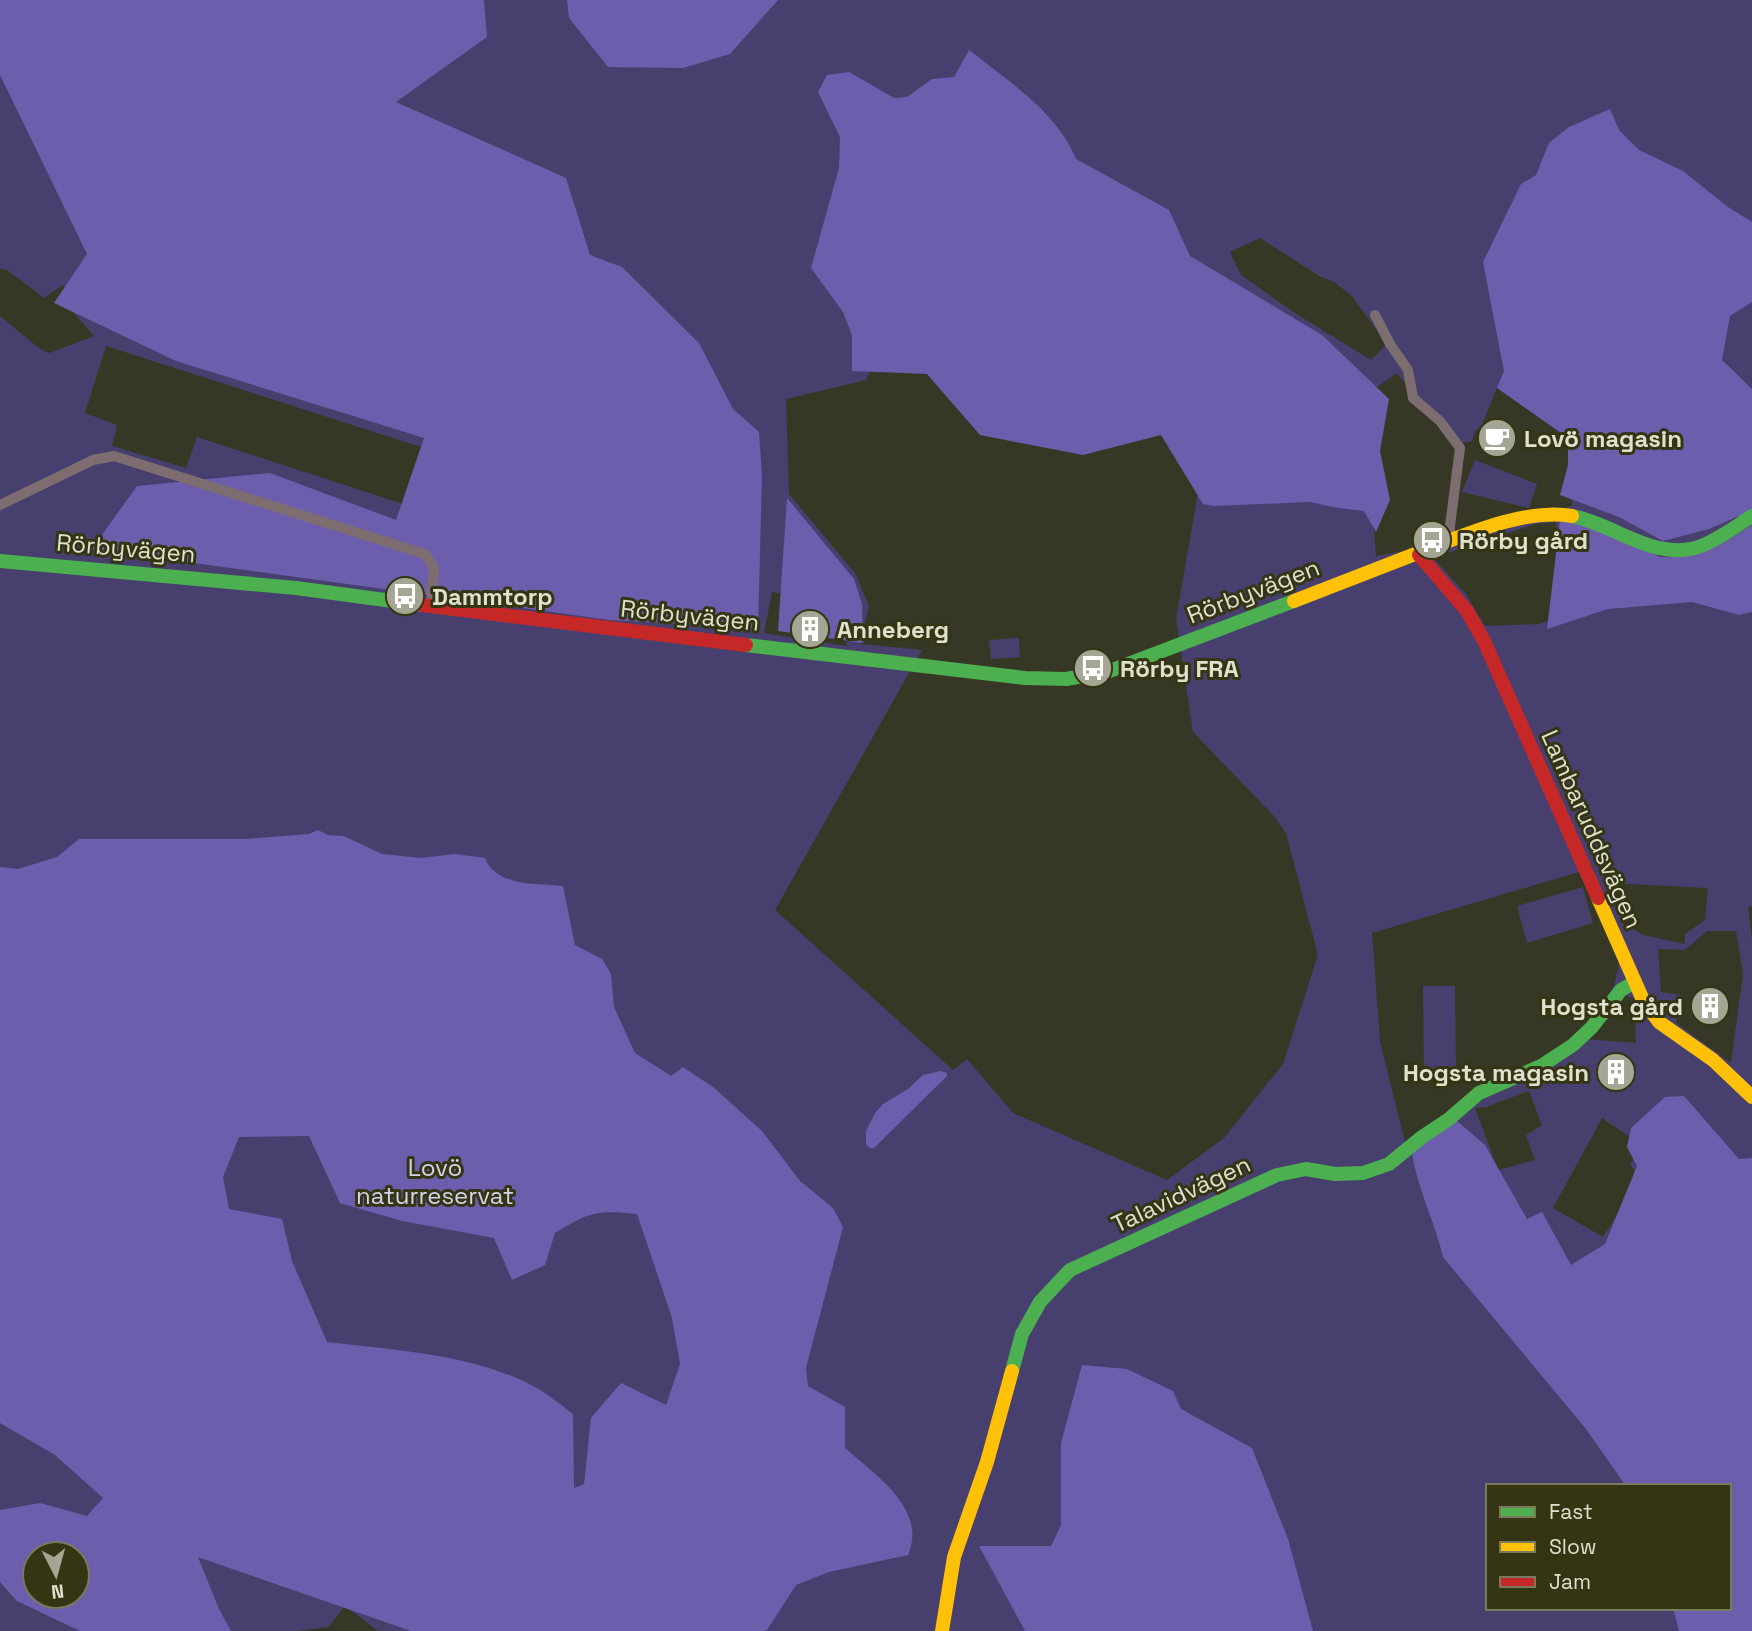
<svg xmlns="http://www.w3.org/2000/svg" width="1752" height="1631" font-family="'Space Grotesk',sans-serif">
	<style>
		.green { fill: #47406e; fill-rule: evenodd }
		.forest { fill: #6d5dad; fill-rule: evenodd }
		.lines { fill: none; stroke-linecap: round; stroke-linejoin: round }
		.street { stroke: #7d6d71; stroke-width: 10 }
		.fast { stroke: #4caf50; stroke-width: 14 }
		.slow { stroke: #ffc107; stroke-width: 14 }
		.jam { stroke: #c62828; stroke-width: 14 }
		.labels { text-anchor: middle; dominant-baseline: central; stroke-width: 6; stroke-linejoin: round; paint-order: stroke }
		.poi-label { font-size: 24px; font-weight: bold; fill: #dfe0cd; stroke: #353514; text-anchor: start }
		.street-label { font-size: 24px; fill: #dfe0cd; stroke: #353514 }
		.park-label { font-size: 24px; fill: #d4d2eb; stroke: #353514 }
	</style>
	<rect width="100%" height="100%" fill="#373726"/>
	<path class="green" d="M 0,0 L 1752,0 L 1752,906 L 1748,907 L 1752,940 L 1752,1631 L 378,1631 L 345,1606 L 328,1627 L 297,1631 L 0,1631 L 0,316 L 40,349 L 49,353 L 94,336 L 74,313 L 63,285 L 44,298 L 7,270 L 0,269 ZM 1260,238 L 1321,277 L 1334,282 L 1352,296 L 1387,344 L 1371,360 L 1295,313 L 1241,275 L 1230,252 ZM 911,290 L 1204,458 L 1176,619 L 1193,732 L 1273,815 L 1286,833 L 1318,955 L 1283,1064 L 1224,1138 L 1167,1180 L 1013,1113 L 967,1059 L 953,1070 L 775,910 L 922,650 L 860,644 L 869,606 L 855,573 L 789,494 L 786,399 L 866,380 ZM 106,346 L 421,447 L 403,504 L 197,437 L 186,468 L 112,446 L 117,425 L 85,413 ZM 1397,373 L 1434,418 L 1463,443 L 1472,441 L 1475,431 L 1481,427 L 1497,388 L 1568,436 L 1572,506 L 1426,547 L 1376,556 L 1363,397 ZM 1556,522 L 1565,614 L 1540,624 L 1485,626 L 1466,594 L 1433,558 L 1535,524 ZM 772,592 L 855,605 L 846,646 L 764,633 ZM 1579,872 L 1619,963 L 1614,986 L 1592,1022 L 1532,1068 L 1406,1146 L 1380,1041 L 1372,933 ZM 1608,883 L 1708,888 L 1705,920 L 1685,934 L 1685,944 L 1643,935 L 1623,923 ZM 1707,931 L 1736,931 L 1743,974 L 1731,1063 L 1676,1023 L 1680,995 L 1661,992 L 1658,949 L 1685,950 ZM 1621,994 L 1634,998 L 1636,1043 L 1585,1039 ZM 1529,1091 L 1542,1125 L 1526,1135 L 1535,1160 L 1498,1170 L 1475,1108 L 1486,1107 ZM 1602,1118 L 1642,1145 L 1630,1165 L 1641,1177 L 1603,1237 L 1553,1208 ZM 1488,1486 L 1729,1486 L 1729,1608 L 1488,1608 ZM 35,1554 L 77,1554 L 77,1596 L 35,1596 Z
		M 1475,460 L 1537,484 L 1529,508 L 1462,492 Z
		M 1019,638 L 1020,657 L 991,659 L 989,640 Z
		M 1583,887 L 1593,923 L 1527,943 L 1517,906 Z
		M 1423,986 L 1455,986 L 1456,1074 L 1424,1075 Z"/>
	<path class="forest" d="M 0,0 L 484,0 L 487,37 L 396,102 L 566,178 L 590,255 L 622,267 L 699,343 L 733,409 L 759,432 L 762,476 L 758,628 L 610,620 L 92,549 L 137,486 L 270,473 L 396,520 L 424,438 L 176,361 L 54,303 L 87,254 L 0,75 Z
		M 567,0 L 778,0 L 730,54 L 683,68 L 608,67 L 569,18 Z
		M 969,50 C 1008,81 1057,112 1076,159 L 1169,210 L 1190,256 L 1322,335 L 1389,399 L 1380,451 L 1390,500 L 1376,532 L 1364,511 L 1338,508 L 1310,502 L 1214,506 L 1203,504 L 1161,435 L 1083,455 L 980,435 L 927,374 L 852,371 L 852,335 L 843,312 L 811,268 L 839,168 L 840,137 L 818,92 L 827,75 L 849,72 L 894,98 L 907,97 L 932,79 L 954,77 Z
		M 1610,109 L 1619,130 L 1639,150 L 1683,171 L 1728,207 L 1752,222 L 1752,302 L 1730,316 L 1722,360 L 1752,389 L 1752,510 L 1709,529 L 1663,541 L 1619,517 L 1560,495 L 1568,465 L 1568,438 L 1497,388 L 1504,371 L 1483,262 L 1521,184 L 1536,175 L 1549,143 L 1569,127 Z
		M 787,498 L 854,579 L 862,604 L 863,643 L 778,631 Z
		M 1560,520 L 1578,520 L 1660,557 C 1701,559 1719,546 1752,525 L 1752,612 L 1739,615 L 1692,602 L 1608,609 L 1547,629 Z
		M 318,830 L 328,835 L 344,836 L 382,854 L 421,858 L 455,854 L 485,858 C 496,887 537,883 563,886 L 575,945 L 602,959 L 611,974 L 614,1007 L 635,1053 L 671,1076 L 683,1067 L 713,1087 L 762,1131 L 800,1181 L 833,1208 L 843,1227 L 806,1368 L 808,1386 L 845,1407 L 845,1448 C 875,1475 928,1509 908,1555 L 829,1572 L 796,1585 L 767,1630 L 762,1631 L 411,1631 L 198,1557 L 219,1609 L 231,1631 L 80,1631 L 17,1601 L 0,1582 L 0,1510 L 40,1503 L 87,1516 L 103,1498 L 55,1455 L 0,1423 L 0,867 L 18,869 L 57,857 L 79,839 L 245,839 L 309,834 ZM 309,1136 L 340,1203 L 402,1221 L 494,1238 L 512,1280 L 545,1265 L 555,1233 C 590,1212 596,1210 637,1214 L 672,1318 L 680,1364 L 666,1405 L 621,1383 L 591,1418 L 584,1484 L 574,1488 L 573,1414 C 560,1404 547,1393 533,1386 C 473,1354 393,1350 327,1342 L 292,1261 L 282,1219 L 229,1209 L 223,1177 L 239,1137 ZM 35,1554 L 77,1554 L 77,1596 L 35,1596 Z
		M 941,1071 L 947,1073 L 947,1076 L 874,1148 L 870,1148 L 866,1144 L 866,1131 L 875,1113 L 883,1104 L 908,1089 L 923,1075 Z
		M 1684,1096 L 1739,1159 L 1752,1158 L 1752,1631 L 1679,1631 L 1673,1608 L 1729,1608 L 1729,1486 L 1626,1486 L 1586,1429 L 1443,1257 C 1435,1222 1418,1190 1412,1154 L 1423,1138 L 1456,1120 L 1485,1145 L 1527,1219 L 1542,1212 L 1571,1265 L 1605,1244 L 1637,1166 L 1627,1147 L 1631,1128 L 1665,1097 Z
		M 1082,1365 L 1127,1369 L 1173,1391 L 1181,1409 L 1252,1448 L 1288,1539 L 1313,1631 L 1025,1631 L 979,1546 L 1051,1546 L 1061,1525 L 1061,1443 Z"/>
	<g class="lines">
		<path class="street" d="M 1375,315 L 1390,344 L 1408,370 L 1413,398 L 1440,421 L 1460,448 L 1450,526 L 1450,541
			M 0,505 L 93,460 L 114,456 L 425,554 L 434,568 L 431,607"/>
		<path class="fast" d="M 1572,516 C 1615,524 1655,563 1701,546 C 1719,539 1735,527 1752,516
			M 0,561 L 296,588 L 422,605
			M 746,645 L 1025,678 L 1066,679 L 1107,672 L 1294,601
			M 1012,1371 L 1022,1334 L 1040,1302 L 1070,1270 L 1277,1175 L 1306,1169 L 1335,1174 L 1363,1173 L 1389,1164 L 1422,1137 L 1449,1119 L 1479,1093 L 1541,1066 L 1573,1045 L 1592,1027 L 1621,990 L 1635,982"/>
		<path class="slow" d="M 1294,601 C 1333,586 1371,571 1410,556 C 1456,539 1523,507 1572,516
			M 1598,898 L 1643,1000 L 1659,1022 L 1713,1060 L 1752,1097
			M 942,1631 L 954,1557 L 987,1462 L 1012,1371"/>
		<path class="jam" d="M 1419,555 L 1467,611 L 1484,641 L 1598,898
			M 422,605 L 746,645"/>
	</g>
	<defs>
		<g id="cafe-disc" transform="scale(2.0125)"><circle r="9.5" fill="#a4a593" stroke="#353514"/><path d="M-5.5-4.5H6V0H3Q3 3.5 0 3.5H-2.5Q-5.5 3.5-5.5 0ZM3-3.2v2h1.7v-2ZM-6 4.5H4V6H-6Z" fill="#fff"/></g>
		<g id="bus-disc" transform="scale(2.0125)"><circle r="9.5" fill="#a4a593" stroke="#353514"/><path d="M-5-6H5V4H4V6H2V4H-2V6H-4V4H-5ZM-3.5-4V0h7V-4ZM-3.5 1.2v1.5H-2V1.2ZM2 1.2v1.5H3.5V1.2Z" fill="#fff"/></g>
		<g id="building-disc" transform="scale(2.0125)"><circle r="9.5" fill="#a4a593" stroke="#353514"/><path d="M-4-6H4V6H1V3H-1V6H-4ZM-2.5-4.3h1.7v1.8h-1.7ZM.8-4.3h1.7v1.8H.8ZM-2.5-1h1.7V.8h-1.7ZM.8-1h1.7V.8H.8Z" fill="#fff"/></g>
	</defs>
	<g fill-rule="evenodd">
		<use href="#cafe-disc" x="1497" y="438"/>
		<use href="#bus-disc" x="1432" y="540"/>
		<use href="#bus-disc" x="405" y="596"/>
		<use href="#building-disc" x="810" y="629"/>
		<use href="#bus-disc" x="1093" y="668"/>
		<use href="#building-disc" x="1710" y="1006"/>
		<use href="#building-disc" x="1616" y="1072"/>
	</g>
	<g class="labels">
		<g class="poi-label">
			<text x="1524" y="438">Lovö magasin</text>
			<text x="1459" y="540">Rörby gård</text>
			<text x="432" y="596">Dammtorp</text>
			<text x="837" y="629">Anneberg</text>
			<text x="1120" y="668">Rörby FRA</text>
			<text x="1683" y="1006" text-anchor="end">Hogsta gård</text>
			<text x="1589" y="1072" text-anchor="end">Hogsta magasin</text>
		</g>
		<g class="street-label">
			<text transform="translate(126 548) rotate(5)">Rörbyvägen</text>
			<text transform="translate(1253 591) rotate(-21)">Rörbyvägen</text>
			<text transform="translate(690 615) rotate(6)">Rörbyvägen</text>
			<text transform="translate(1592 829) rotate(66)">Lambaruddsvägen</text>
			<text transform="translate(1181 1194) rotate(-25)">Talavidvägen</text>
		</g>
		<g class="park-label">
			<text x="435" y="1167">Lovö<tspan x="435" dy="28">naturreservat</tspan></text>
		</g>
	</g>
	<rect x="1486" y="1484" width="245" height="126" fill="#353514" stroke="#79795e" stroke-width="2"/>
	<rect x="1500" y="1507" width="35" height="10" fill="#4caf50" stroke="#79795e" stroke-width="2"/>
	<text x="1549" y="1519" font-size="21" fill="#dfe0cd">Fast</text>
	<rect x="1500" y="1542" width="35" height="10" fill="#ffc107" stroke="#79795e" stroke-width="2"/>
	<text x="1549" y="1554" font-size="21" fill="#dfe0cd">Slow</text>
	<rect x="1500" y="1577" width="35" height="10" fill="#c62828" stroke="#79795e" stroke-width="2"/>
	<text x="1549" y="1589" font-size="21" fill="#dfe0cd">Jam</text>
	<g transform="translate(56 1575) rotate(174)"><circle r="33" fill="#353514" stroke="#79795e" stroke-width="2"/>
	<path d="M0-5L12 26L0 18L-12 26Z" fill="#a4a593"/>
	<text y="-10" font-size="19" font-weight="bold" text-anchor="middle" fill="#dfe0cd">N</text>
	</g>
</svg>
